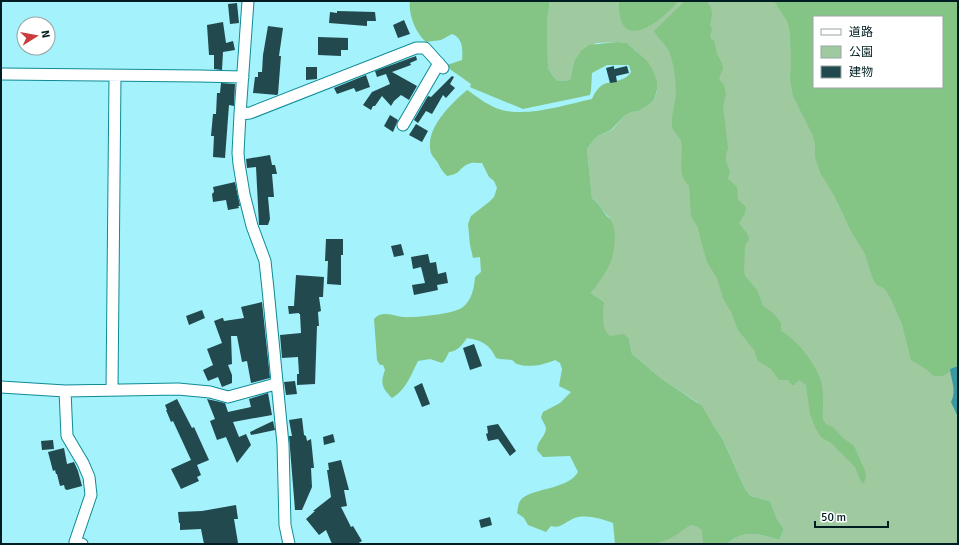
<svg xmlns="http://www.w3.org/2000/svg" width="959" height="545" font-family="Signika,'Noto Sans JP',sans-serif">
	<style>
		.green { fill: #9fc99f; fill-rule: evenodd }
		.forest { fill: #84c485; fill-rule: evenodd }
		.water { fill: #3998a2 }
		.building { fill: #22494d }
		.lines { fill: none; stroke-linecap: round; stroke-linejoin: round }
		.minor-casing { stroke: #0e8b96; stroke-width: 13 }
		.minor { stroke: #fff; stroke-width: 11 }
	</style>
	<rect width="100%" height="100%" fill="#a4f2fb"/>
	<path class="green" d="M 550,1 L 958,1 L 958,544 L 727,544 C 743,529 760,534 779,540 L 784,529 L 777,519 L 770,501 L 751,496 L 745,489 L 722,438 L 697,402 L 662,379 L 632,354 L 629,339 C 623,338 615,338 610,336 C 599,331 604,311 604,302 L 591,293 L 609,265 L 610,218 C 602,212 601,203 592,198 L 587,149 L 593,141 L 598,136 L 612,130 L 624,116 L 632,112 L 639,111 L 650,104 L 654,100 L 657,91 L 657,81 L 642,58 L 635,50 L 627,43 L 617,42 L 596,43 L 574,62 L 570,80 L 558,81 L 553,76 L 548,68 L 547,20 ZM 814,17 L 942,17 L 942,87 L 814,87 Z
		M 694,525 L 699,527 L 703,530 L 703,544 L 652,544 L 673,537 L 685,527 Z"/>
	<path class="forest" d="M 410,1 L 550,1 L 547,20 L 548,68 L 553,76 L 558,81 L 570,80 L 574,62 L 581,51 L 589,45 L 617,42 L 627,43 L 648,62 L 653,71 L 657,81 L 657,90 L 654,100 L 650,104 L 639,111 L 632,112 L 624,116 L 611,130 L 598,136 L 593,141 L 587,149 L 592,198 C 599,203 601,208 606,215 C 607,217 609,217 610,219 C 617,229 615,247 612,258 C 608,271 598,283 591,293 L 604,302 C 604,314 600,328 610,336 L 624,334 L 629,339 L 632,354 L 662,379 L 702,406 L 713,425 L 722,438 L 745,489 L 751,496 L 770,501 L 777,519 L 784,529 L 779,540 C 760,534 743,529 727,544 L 703,544 L 702,530 C 690,519 684,531 673,537 C 668,540 658,543 652,544 C 640,545 627,544 615,544 L 613,523 C 602,519 586,514 575,518 C 566,521 561,529 551,526 L 546,532 L 528,525 L 524,518 L 517,513 C 518,509 518,504 520,501 C 530,487 567,491 578,472 L 570,456 L 543,457 L 537,450 C 537,441 545,437 546,429 C 546,425 542,421 541,417 L 543,412 L 560,403 L 571,392 L 559,386 L 562,369 L 560,363 L 555,360 C 544,365 528,368 517,364 C 514,363 514,361 512,360 C 508,359 502,360 496,358 C 490,345 482,340 467,338 C 462,345 458,351 449,352 L 445,360 L 442,363 L 430,359 L 418,361 C 411,375 406,390 392,398 C 382,388 380,383 385,370 L 383,365 L 380,365 L 377,360 L 374,319 C 382,310 393,316 403,317 C 414,318 455,314 463,307 C 472,299 474,289 475,277 L 481,272 L 480,257 L 473,258 L 470,245 L 468,224 L 471,216 L 489,202 L 494,197 L 497,188 L 494,181 L 489,177 L 482,163 C 477,163 472,162 468,164 C 458,169 461,174 447,176 C 443,172 440,168 438,163 C 436,160 432,156 431,153 C 424,129 451,104 467,90 C 476,96 486,104 496,108 C 523,119 564,105 592,99 C 594,94 598,87 604,84 C 613,81 626,81 631,72 L 629,65 L 607,65 L 592,73 L 591,90 L 590,95 L 523,109 L 472,88 L 470,87 L 471,84 L 447,67 L 447,65 L 462,60 C 463,50 463,38 452,34 L 441,40 L 426,42 C 416,33 408,15 410,1 Z
		M 619,1 L 678,1 C 671,11 640,40 626,28 C 619,22 619,10 619,1 Z
		M 685,1 L 707,1 L 711,8 L 712,14 L 710,25 L 712,29 L 710,36 L 711,39 L 714,40 L 717,54 L 722,63 L 723,68 L 719,79 L 724,85 L 726,94 L 723,106 L 728,148 L 726,155 L 726,162 L 730,171 L 728,179 L 737,187 L 738,200 L 746,207 L 745,213 L 739,223 L 748,235 L 749,240 L 745,245 L 744,271 L 745,276 L 757,290 L 763,306 L 773,313 L 781,323 L 781,331 C 797,339 819,368 822,385 C 823,391 823,398 823,404 C 823,410 822,414 823,420 L 826,424 L 833,427 L 843,438 L 854,446 L 865,471 L 866,477 L 864,483 L 861,482 L 855,467 L 831,443 L 821,437 L 816,429 L 810,414 L 806,385 L 799,380 L 794,385 L 792,385 L 788,380 L 779,380 L 771,369 L 758,361 L 754,350 L 738,330 L 732,314 L 723,298 L 717,278 L 707,262 L 701,241 L 698,228 L 691,216 L 689,186 C 676,174 684,157 681,141 C 680,137 676,135 674,131 C 672,129 672,125 672,122 C 672,113 675,104 676,94 C 676,81 674,63 669,51 C 665,43 658,39 654,31 Z
		M 774,1 L 958,1 L 958,366 L 950,369 L 950,371 L 943,376 L 934,376 L 926,369 L 911,360 L 902,324 L 891,299 L 885,289 L 877,285 L 873,279 L 865,254 L 851,231 L 835,197 L 820,172 L 815,157 L 815,144 L 812,134 L 793,96 L 790,80 L 791,64 L 790,32 L 787,21 ZM 814,17 L 942,17 L 942,87 L 814,87 Z"/>
	<path class="water" d="M 958,366 L 958,417 L 951,402 C 957,391 951,380 950,369 Z"/>
	<path class="building" d="M 237,3 L 239,23 L 230,24 L 228,4 Z
		M 337,11 L 375,12 L 376,21 L 367,21 L 367,26 L 329,23 L 330,12 L 337,13 Z
		M 404,20 L 410,34 L 398,38 L 393,25 Z
		M 223,22 L 226,43 L 233,41 L 235,50 L 223,52 L 222,70 L 214,69 L 214,55 L 209,55 L 207,25 Z
		M 268,26 L 283,28 L 279,56 L 281,56 L 278,94 L 277,95 L 253,93 L 255,77 L 258,77 L 258,72 L 262,72 L 263,55 Z
		M 318,37 L 348,38 L 348,50 L 341,50 L 341,56 L 318,55 Z
		M 416,56 L 417,60 L 410,63 L 411,65 L 392,72 L 417,86 L 409,100 L 401,95 L 394,101 L 391,106 L 382,96 L 375,106 L 373,106 L 371,110 L 363,105 L 372,92 L 390,84 L 386,74 L 377,77 L 375,71 Z
		M 614,66 L 614,69 L 627,66 L 629,73 L 616,76 L 617,82 L 610,83 L 606,68 Z
		M 306,67 L 317,67 L 317,79 L 306,80 Z
		M 366,75 L 370,87 L 356,92 L 354,88 L 337,94 L 334,88 Z
		M 452,76 L 454,77 L 450,84 L 455,88 L 446,98 L 443,95 L 432,114 L 426,111 L 418,123 L 414,120 L 428,96 L 431,97 Z
		M 221,83 L 235,84 L 234,106 L 229,105 L 225,158 L 213,157 L 214,136 L 211,136 L 213,114 L 216,114 L 217,93 L 220,93 Z
		M 390,115 L 398,120 L 393,132 L 384,126 Z
		M 416,124 L 428,131 L 422,142 L 409,135 Z
		M 270,155 L 272,165 L 275,165 L 277,174 L 272,174 L 274,197 L 268,197 L 270,219 L 268,225 L 259,225 L 256,167 L 247,168 L 246,159 Z
		M 235,182 L 240,206 L 238,206 L 239,208 L 228,210 L 226,200 L 213,202 L 212,194 L 214,192 L 213,187 Z
		M 326,239 L 343,239 L 343,255 L 341,255 L 341,285 L 327,284 L 328,261 L 325,261 Z
		M 401,244 L 404,255 L 394,257 L 391,246 Z
		M 428,254 L 430,263 L 436,262 L 438,274 L 446,272 L 448,283 L 437,285 L 438,290 L 414,295 L 412,285 L 425,283 L 421,267 L 413,269 L 411,257 Z
		M 296,275 L 324,277 L 323,297 L 319,297 L 321,311 L 318,312 L 319,326 L 317,326 L 315,384 L 297,385 L 297,374 L 299,374 L 298,357 L 282,358 L 280,335 L 301,333 L 300,314 L 299,314 L 299,313 L 289,314 L 288,306 L 294,306 Z
		M 262,302 L 270,378 L 251,383 L 247,361 L 242,362 L 237,336 L 231,336 L 232,364 L 228,365 L 232,375 L 232,383 L 222,387 L 218,377 L 208,381 L 203,370 L 213,365 L 207,349 L 222,343 L 214,321 L 222,318 L 223,318 L 224,321 L 244,318 L 241,307 Z
		M 202,310 L 205,318 L 189,325 L 186,316 Z
		M 474,344 L 482,366 L 470,370 L 463,348 Z
		M 295,381 L 297,394 L 286,395 L 284,382 Z
		M 422,383 L 430,404 L 422,407 L 414,387 Z
		M 268,393 L 272,415 L 233,422 L 239,437 L 246,434 L 251,445 L 237,463 L 226,437 L 217,440 L 210,421 L 215,419 L 207,399 L 225,403 L 228,412 L 251,407 L 249,399 Z
		M 177,399 L 192,428 L 194,427 L 209,460 L 197,465 L 201,475 L 197,477 L 199,481 L 181,489 L 171,469 L 191,460 L 173,421 L 171,422 L 166,410 L 167,410 L 165,405 Z
		M 302,418 L 304,435 L 306,436 L 307,441 L 311,439 L 314,468 L 311,468 L 312,487 L 302,510 L 295,510 L 289,436 L 292,436 L 289,420 Z
		M 273,421 L 275,430 L 251,435 L 250,432 Z
		M 498,424 L 516,451 L 510,456 L 498,439 L 488,441 L 486,434 L 488,433 L 487,426 Z
		M 333,434 L 335,442 L 324,445 L 323,437 Z
		M 53,440 L 54,449 L 42,450 L 41,441 Z
		M 64,448 L 67,464 L 74,462 L 78,471 L 82,486 L 67,490 L 65,489 L 64,485 L 60,486 L 57,474 L 56,474 L 55,470 L 53,471 L 48,452 Z
		M 341,460 L 349,490 L 344,490 L 347,506 L 341,507 L 351,527 L 353,526 L 362,541 L 357,544 L 332,544 L 326,530 L 319,535 L 306,519 L 315,511 L 313,511 L 331,497 L 327,470 L 329,470 L 328,463 Z
		M 236,505 L 238,519 L 234,519 L 238,543 L 204,544 L 201,529 L 180,530 L 180,523 L 179,523 L 178,512 L 202,511 Z
		M 490,517 L 492,525 L 481,528 L 479,520 Z"/>
	<g class="lines">
		<g class="minor-casing">
			<path id="minor" d="M 248,1 L 240,114 L 238,153 L 239,164 L 244,194 L 252,226 L 265,261 L 268,289 L 283,444 L 285,525 L 289,544
				M 1,74 L 199,76 L 243,77
				M 240,114 L 250,113 L 416,48 L 425,48 L 443,68
				M 403,125 L 439,63
				M 1,387 L 65,391 L 178,389 L 210,392 L 228,397 L 272,385 L 277,382
				M 112,390 L 115,76
				M 65,391 L 67,436 L 83,463 L 89,477 L 91,495 L 75,542 L 82,544"/>
		</g>
		<use href="#minor" class="minor"/>
	</g>
	<rect width="959" height="545" fill="none" stroke="#001d21" stroke-width="4"/>
	<rect x="813" y="16" width="130" height="72" fill="#ffffff" stroke="#99a5a6"/>
	<rect x="821" y="29" width="20" height="6" fill="#ffffff" stroke="#99a5a6"/>
	<text x="849" y="36" font-size="12" fill="#001d21">道路</text>
	<rect x="821" y="46" width="20" height="12" fill="#9fc99f" stroke="#99a5a6"/>
	<text x="849" y="56" font-size="12" fill="#001d21">公園</text>
	<rect x="821" y="66" width="20" height="12" fill="#22494d" stroke="#99a5a6"/>
	<text x="849" y="76" font-size="12" fill="#001d21">建物</text>
	<g transform="translate(36 36) rotate(79)"><circle r="19" fill="#ffffff" stroke="#99a5a6"/>
	<path d="M0-3L7 15L0 10L-7 15Z" fill="#ca3b3c"/>
	<text y="-6" font-size="11" font-weight="bold" text-anchor="middle" fill="#001d21">N</text>
	</g>
	<path d="M815 521v6h73v-6" fill="none" stroke="#001d21" stroke-width="2"/>
	<text x="821" y="521" font-size="12" fill="#001d21" stroke="#ffffff" stroke-width="3" paint-order="stroke">50 m</text>
</svg>
